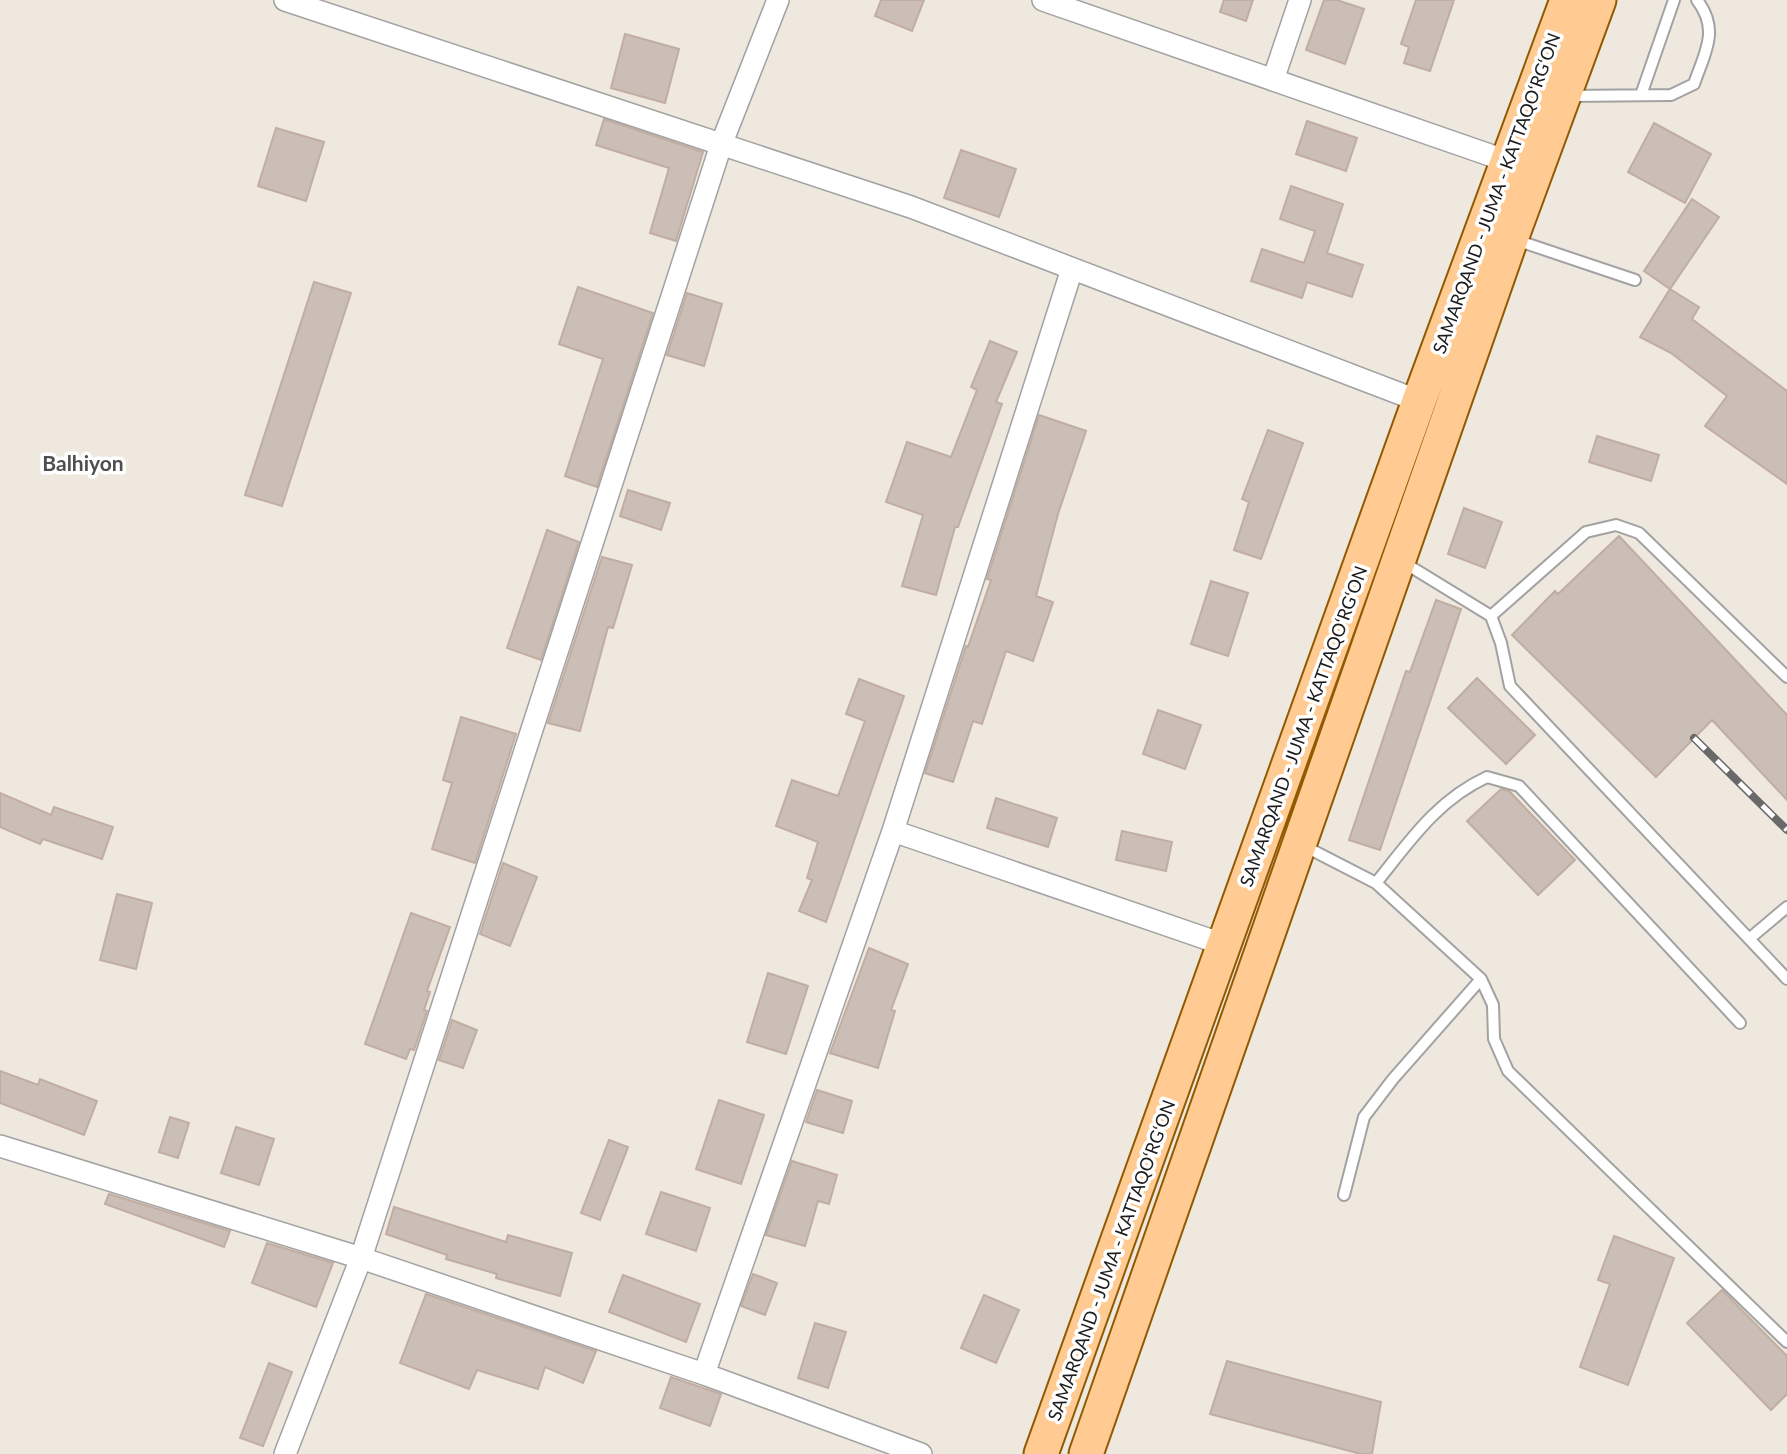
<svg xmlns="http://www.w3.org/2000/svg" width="1787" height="1454" font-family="Lato,sans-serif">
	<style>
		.building { fill: #cabeb6; stroke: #c1ada1; stroke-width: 2 }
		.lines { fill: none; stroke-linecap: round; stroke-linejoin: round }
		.lane-casing { stroke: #a2a2a2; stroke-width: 14 }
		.street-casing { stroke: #a2a2a2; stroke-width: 24 }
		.primary-casing { stroke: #925a00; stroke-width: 37 }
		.lane { stroke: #fff; stroke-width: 10 }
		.street { stroke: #fff; stroke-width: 21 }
		.primary { stroke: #ffcb93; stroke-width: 33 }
		.rail-casing { stroke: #696969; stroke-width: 8 }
		.rail { stroke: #fff; stroke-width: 5; stroke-dasharray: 16; stroke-linecap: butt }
		.labels { text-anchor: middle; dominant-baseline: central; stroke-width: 7; stroke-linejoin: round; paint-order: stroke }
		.street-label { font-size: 18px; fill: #1b1b1b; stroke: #fff }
		.quarter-label { font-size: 21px; font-weight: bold; fill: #4e4e4e; stroke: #fff }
	</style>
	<rect width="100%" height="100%" fill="#eee8df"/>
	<path class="building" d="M 881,0 L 924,0 L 912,31 L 875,16 Z
		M 1224,0 L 1253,0 L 1246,21 L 1220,12 Z
		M 1324,0 L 1337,0 L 1364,9 L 1345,64 L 1306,50 Z
		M 1416,0 L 1454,0 L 1430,71 L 1404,63 L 1409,47 L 1401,44 Z
		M 625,34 L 679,49 L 665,103 L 611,88 Z
		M 604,119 L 703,152 L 676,241 L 650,233 L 669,168 L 596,145 Z
		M 1307,121 L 1357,138 L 1346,171 L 1296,154 Z
		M 1654,123 L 1711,154 L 1685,203 L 1628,172 Z
		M 276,128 L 324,142 L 306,201 L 258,186 Z
		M 961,150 L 1016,169 L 999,217 L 944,198 Z
		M 1291,186 L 1343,204 L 1327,253 L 1363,265 L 1352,297 L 1307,282 L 1302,298 L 1251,281 L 1262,249 L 1304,263 L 1315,231 L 1280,219 Z
		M 1692,199 L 1719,217 L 1670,289 L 1644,271 Z
		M 314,282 L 351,293 L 282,506 L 245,495 Z
		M 578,287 L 653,313 L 597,487 L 565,476 L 603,359 L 559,344 Z
		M 1670,289 L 1699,307 L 1692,319 L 1787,391 L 1787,484 L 1705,426 L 1727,396 L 1671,353 L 1640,337 Z
		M 687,293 L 722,304 L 704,366 L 667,355 Z
		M 990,341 L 1017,352 L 996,402 L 1002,404 L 958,527 L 955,527 L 936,595 L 902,586 L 923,515 L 886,502 L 907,442 L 951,457 L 977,390 L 971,387 Z
		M 1039,415 L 1086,431 L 1058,514 L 1036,596 L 1053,602 L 1033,661 L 1006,651 L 982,724 L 973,721 L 953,782 L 925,773 L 966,646 L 968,647 L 991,580 L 987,579 Z
		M 1268,430 L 1303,443 L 1261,559 L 1234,550 L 1249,502 L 1242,499 Z
		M 1597,436 L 1659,455 L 1651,481 L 1589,462 Z
		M 628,490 L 670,503 L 661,530 L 620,516 Z
		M 1464,508 L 1502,522 L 1485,568 L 1448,554 Z
		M 547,530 L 579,542 L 541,660 L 507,648 Z
		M 1619,536 L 1787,715 L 1787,800 L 1712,720 L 1656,777 L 1512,635 L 1555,591 L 1558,594 Z
		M 602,557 L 632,565 L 613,628 L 608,627 L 580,731 L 548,723 Z
		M 1211,581 L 1248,593 L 1228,656 L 1191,644 Z
		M 1436,600 L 1461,609 L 1380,850 L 1349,840 L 1406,671 L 1410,672 Z
		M 1477,678 L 1535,735 L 1506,764 L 1448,708 Z
		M 859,679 L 904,696 L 826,922 L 799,911 L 812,880 L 807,878 L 818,842 L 776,826 L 792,780 L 838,796 L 865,721 L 846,714 Z
		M 1158,710 L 1201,725 L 1185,769 L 1143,754 Z
		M 461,717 L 516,734 L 475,863 L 432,849 L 452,783 L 443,780 Z
		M 1501,789 L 1509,791 L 1575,860 L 1538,895 L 1467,821 Z
		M 0,793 L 51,815 L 54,807 L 113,827 L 102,859 L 43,839 L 40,844 L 0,827 Z
		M 996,798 L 1057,818 L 1048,847 L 987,828 Z
		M 1122,831 L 1172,842 L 1166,871 L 1116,860 Z
		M 503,863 L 537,877 L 510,946 L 480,934 Z
		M 117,894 L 152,903 L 136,969 L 100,960 Z
		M 411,913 L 450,927 L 427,991 L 430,992 L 424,1010 L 427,1011 L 414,1050 L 410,1049 L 406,1059 L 365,1044 Z
		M 869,948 L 908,964 L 891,1010 L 895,1011 L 878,1068 L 830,1053 Z
		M 768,973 L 808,986 L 786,1054 L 747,1042 Z
		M 452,1020 L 477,1030 L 463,1068 L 439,1060 Z
		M 0,1071 L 38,1085 L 40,1079 L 97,1101 L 84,1135 L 0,1103 Z
		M 817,1090 L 852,1101 L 843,1133 L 806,1122 Z
		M 719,1100 L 764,1115 L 741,1184 L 696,1169 Z
		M 170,1117 L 189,1123 L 178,1158 L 159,1152 Z
		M 236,1127 L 274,1139 L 259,1185 L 221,1173 Z
		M 609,1140 L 628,1147 L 600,1220 L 581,1213 Z
		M 792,1161 L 837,1175 L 829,1204 L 818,1201 L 805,1246 L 766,1235 Z
		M 661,1192 L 710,1208 L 696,1251 L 646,1234 Z
		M 109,1194 L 230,1231 L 224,1247 L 105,1204 Z
		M 394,1207 L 506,1242 L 508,1235 L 572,1253 L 560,1296 L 496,1278 L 497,1274 L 446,1259 L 447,1255 L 386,1234 Z
		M 1614,1236 L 1674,1258 L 1628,1385 L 1580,1367 L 1610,1284 L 1598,1280 Z
		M 267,1243 L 333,1263 L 316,1307 L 252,1283 Z
		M 753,1274 L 777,1283 L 765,1315 L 741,1306 Z
		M 623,1275 L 700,1304 L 686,1342 L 609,1312 Z
		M 1722,1290 L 1787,1356 L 1787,1394 L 1771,1410 L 1687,1323 Z
		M 426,1294 L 596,1351 L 583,1383 L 545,1367 L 538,1389 L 477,1370 L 469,1389 L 400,1363 Z
		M 984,1295 L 1019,1310 L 996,1363 L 961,1348 Z
		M 815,1323 L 846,1332 L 828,1388 L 798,1378 Z
		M 1227,1361 L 1381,1402 L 1372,1454 L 1361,1454 L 1210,1414 Z
		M 269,1363 L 292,1372 L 263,1446 L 240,1438 Z
		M 671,1377 L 721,1394 L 710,1426 L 660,1408 Z"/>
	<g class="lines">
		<g class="lane-casing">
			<path id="lane" d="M 1641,95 L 1674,0
				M 1567,96 L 1671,95 L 1694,84 C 1705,52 1720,30 1697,0
				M 1513,239 L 1635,280
				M 1403,562 L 1491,616 L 1501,643 L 1510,686 L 1787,979
				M 1491,616 L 1586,532 L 1616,525 L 1639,533 L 1787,677
				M 1304,846 L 1376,883 L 1481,979 L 1493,1005 L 1494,1039 L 1508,1071 L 1787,1342
				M 1376,883 C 1409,842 1437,800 1487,777 L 1519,786 L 1740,1023
				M 1749,939 L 1787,907
				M 1344,1195 L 1364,1117 L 1393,1079 L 1481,979"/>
		</g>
		<g class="street-casing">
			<path id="street" d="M 285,0 L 911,207 L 1419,401
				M 1043,0 L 1507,161
				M 1273,80 L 1300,0
				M 893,831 L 1225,945
				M 0,1146 L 361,1258 L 704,1374 L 921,1454
				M 704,1374 L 893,831 L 1072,269
				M 285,1454 L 361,1258 L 721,145 L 778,0"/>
		</g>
		<g class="primary-casing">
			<path id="primary" d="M 1041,1454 L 1419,401 L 1567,0
				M 1086,1454 L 1511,239 L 1599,0"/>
		</g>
		<use href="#lane" class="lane"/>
		<use href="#street" class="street"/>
		<use href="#primary" class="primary"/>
		<g class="rail-casing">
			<path id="rail" d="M 1694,738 L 1787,830"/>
		</g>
		<use href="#rail" class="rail"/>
	</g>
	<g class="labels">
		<g class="street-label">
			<text transform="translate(1496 193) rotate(-70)">SAMARQAND - JUMA - KATTAQO‘RG‘ON</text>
			<text transform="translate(1303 726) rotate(-70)">SAMARQAND - JUMA - KATTAQO‘RG‘ON</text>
			<text transform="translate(1111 1260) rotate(-70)">SAMARQAND - JUMA - KATTAQO‘RG‘ON</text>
		</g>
		<g class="quarter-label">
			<text x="83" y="462">Balhiyon</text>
		</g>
	</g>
</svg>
